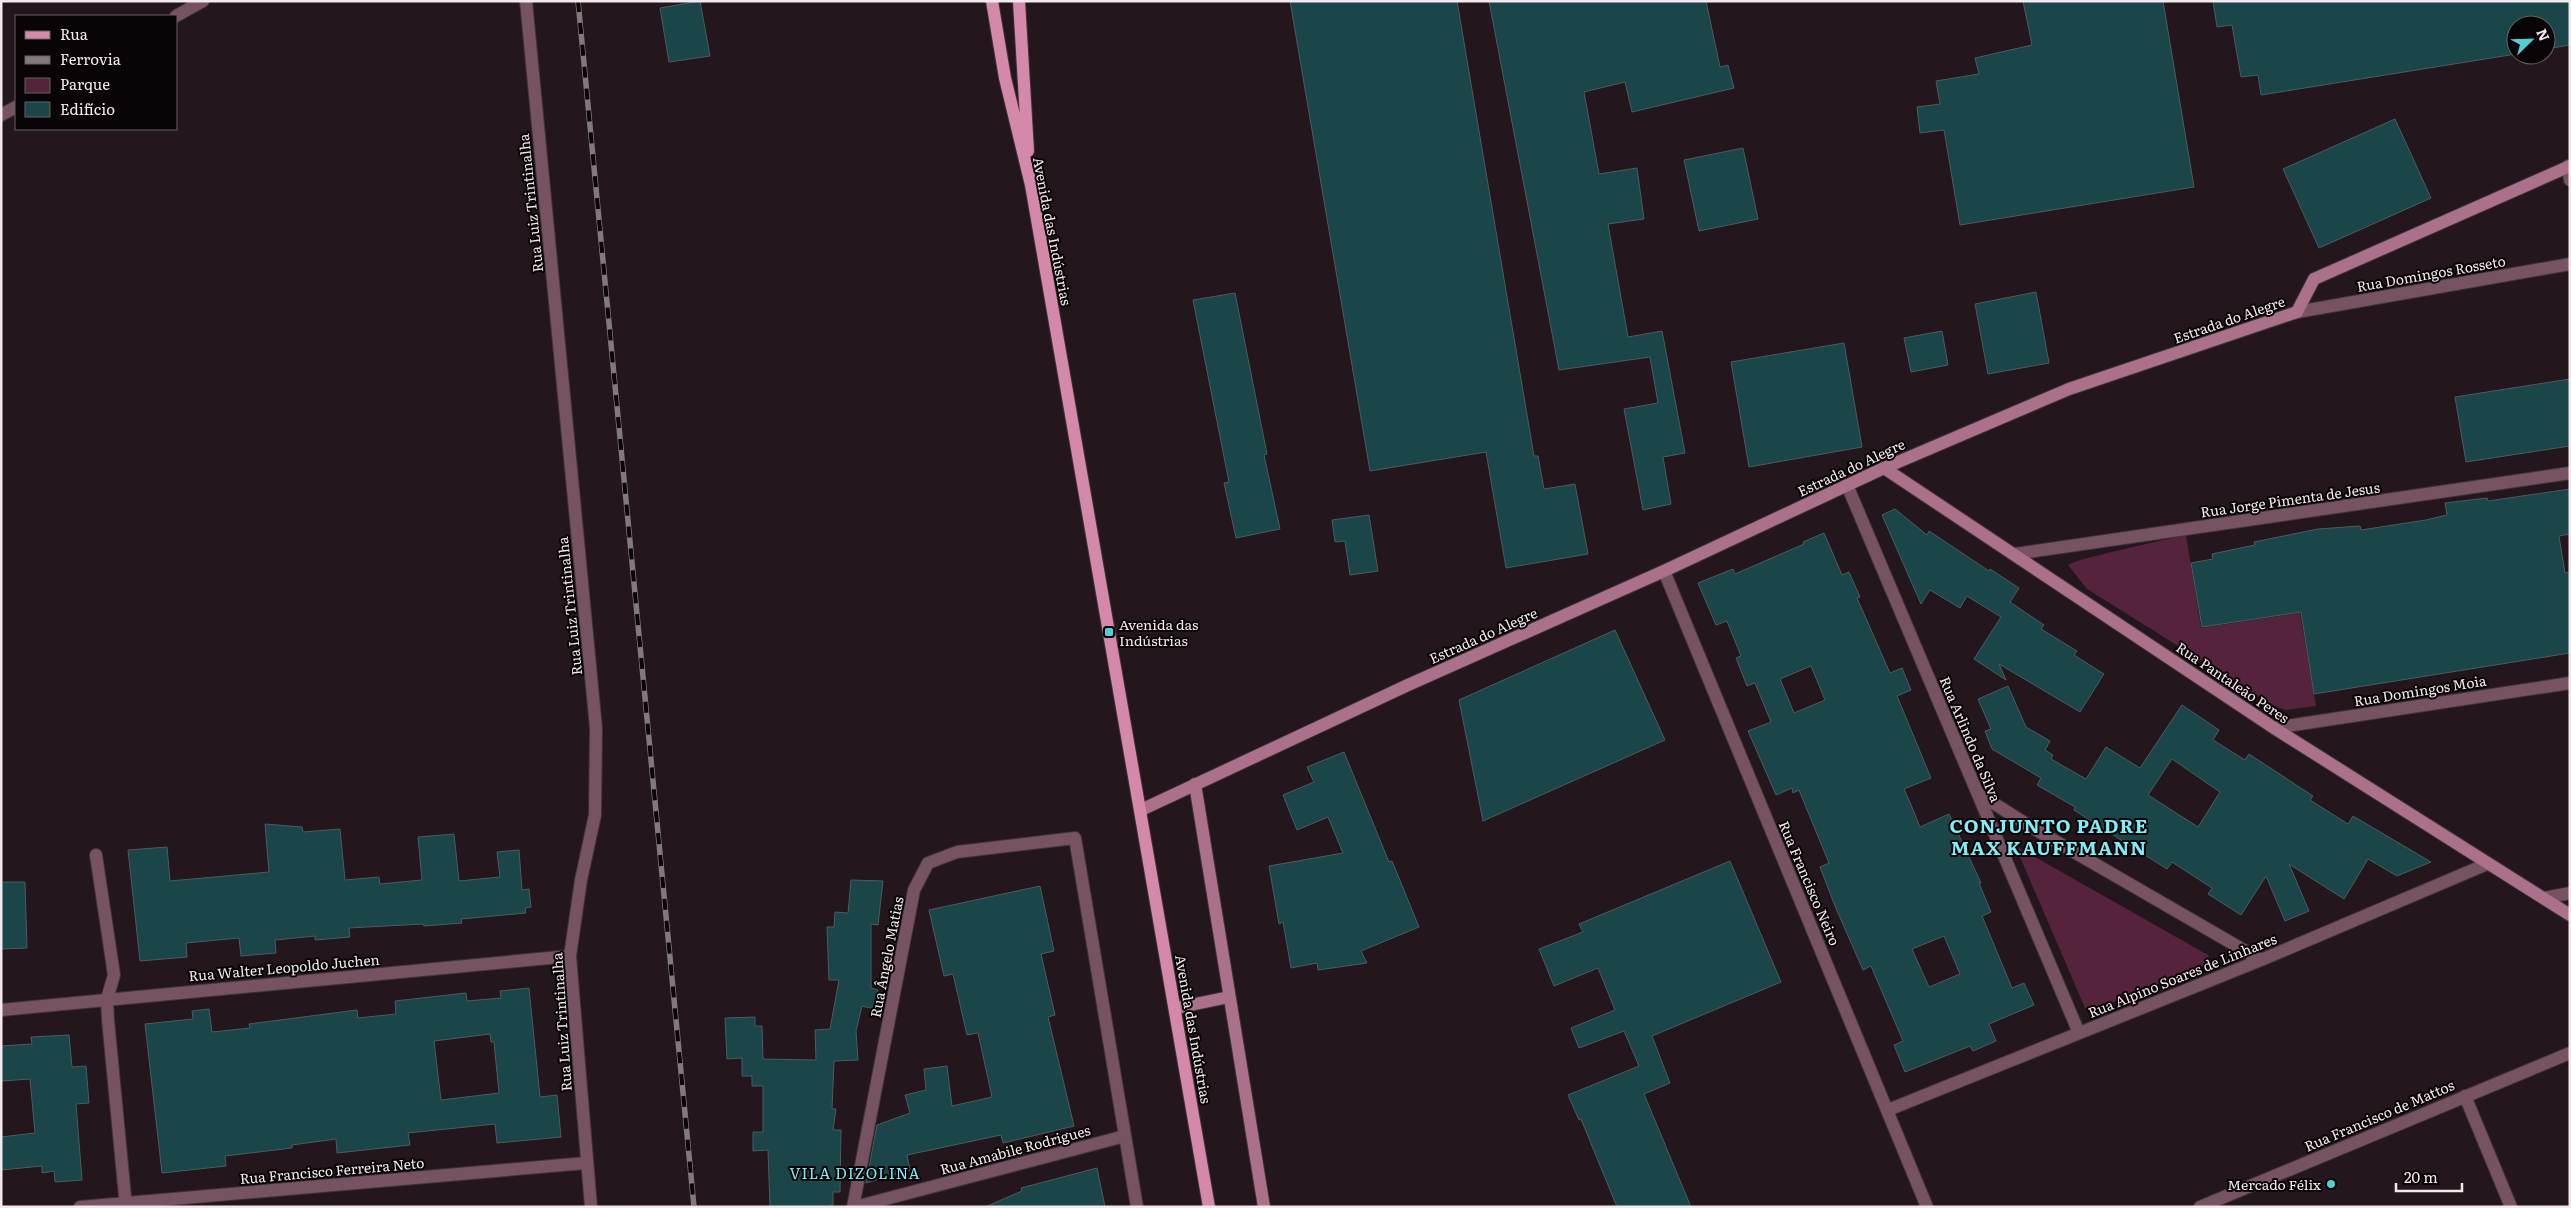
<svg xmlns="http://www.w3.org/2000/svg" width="2571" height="1208" font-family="Literata,serif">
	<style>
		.green { fill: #55233c }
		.building { fill: #1a4549; stroke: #4b5d5f; fill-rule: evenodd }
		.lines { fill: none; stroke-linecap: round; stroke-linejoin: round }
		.street-casing { stroke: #403439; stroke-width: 14 }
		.secondary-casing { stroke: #403439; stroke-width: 14 }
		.primary-casing { stroke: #403439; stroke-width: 14 }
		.street { stroke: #765262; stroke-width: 12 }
		.secondary { stroke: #ab718b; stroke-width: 12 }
		.primary { stroke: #d488aa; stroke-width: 12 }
		.rail-casing { stroke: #83787d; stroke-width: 5.5 }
		.rail { stroke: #090406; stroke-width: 4; stroke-dasharray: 11; stroke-linecap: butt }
		.poi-dot { fill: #52ccd5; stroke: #090406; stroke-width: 2 }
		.labels { text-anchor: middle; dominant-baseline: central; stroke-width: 4; stroke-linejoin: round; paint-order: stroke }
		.street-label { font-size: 14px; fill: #f2e9ec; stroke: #090406 }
		.poi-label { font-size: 14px; fill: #f2e9ec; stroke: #090406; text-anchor: start }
		.neighbourhood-label { font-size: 15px; letter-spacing: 1px; fill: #81ecf5; stroke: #090406 }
		.district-label { font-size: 19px; font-weight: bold; letter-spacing: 1px; fill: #81ecf5; stroke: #090406 }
	</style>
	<rect width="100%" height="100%" fill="#23161c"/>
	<path class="green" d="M 2186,535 L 2201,628 L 2300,613 L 2316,706 L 2286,710 L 2274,706 L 2087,589 L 2068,565 C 2075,559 2169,539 2186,535 Z
		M 2019,848 L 2208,955 L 2210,960 L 2205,965 L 2093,1010 L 2085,1008 L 2017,850 Z"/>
	<path class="building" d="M 700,1 L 710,56 L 669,62 L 660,8 Z
		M 1290,1 L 1457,1 L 1534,456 L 1538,456 L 1544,489 L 1575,484 L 1588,554 L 1506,568 L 1486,452 L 1370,471 Z
		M 1489,1 L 1706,1 L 1720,67 L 1728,65 L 1734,88 L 1632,112 L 1625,82 L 1584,92 L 1599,174 L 1637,168 L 1644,219 L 1608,224 L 1628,337 L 1662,331 L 1685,453 L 1663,457 L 1671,504 L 1643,510 L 1624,409 L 1658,403 L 1650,357 L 1559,370 Z
		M 2023,1 L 2163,1 L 2194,187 L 1960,225 L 1944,130 L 1920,133 L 1917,107 L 1940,104 L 1936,81 L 1979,74 L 1975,58 L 2032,45 Z
		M 2213,1 L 2570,1 L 2570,45 L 2546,49 L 2546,25 L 2516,25 L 2516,54 L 2261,95 L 2258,75 L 2241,77 L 2232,25 L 2217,27 Z
		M 2395,119 L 2431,198 L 2319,248 L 2283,169 Z
		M 1743,148 L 1758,219 L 1699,231 L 1684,160 Z
		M 2036,292 L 2049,363 L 1988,374 L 1975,304 Z
		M 1235,293 L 1267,454 L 1264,455 L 1280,529 L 1236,538 L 1224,483 L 1229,482 L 1193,300 Z
		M 1942,331 L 1948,365 L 1911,372 L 1904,338 Z
		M 1844,343 L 1862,447 L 1749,467 L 1731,362 Z
		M 2570,379 L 2570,446 L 2466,462 L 2455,397 Z
		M 2570,489 L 2570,534 L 2559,536 L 2565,573 L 2570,572 L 2570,653 L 2314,694 L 2301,612 L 2202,627 L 2191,563 L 2213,559 L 2212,554 L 2255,545 L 2254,542 L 2318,529 L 2360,526 L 2361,530 L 2426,520 L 2447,515 L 2445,503 L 2487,498 L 2488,501 Z
		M 1895,509 L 1927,535 L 1929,531 L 1989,571 L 1990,569 L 2019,588 L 2010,602 L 2044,625 L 2041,629 L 2077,651 L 2074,655 L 2104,674 L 2080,712 L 1999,664 L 2006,680 L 1974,659 L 2001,617 L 1967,596 L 1960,608 L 1930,590 L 1921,604 L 1882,515 Z
		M 1369,515 L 1378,571 L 1350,575 L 1345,541 L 1335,542 L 1332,520 Z
		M 1824,533 L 1842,575 L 1849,572 L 1860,597 L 1857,598 L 1890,673 L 1902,668 L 1911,690 L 1897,696 L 1931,778 L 1904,789 L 1912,807 L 1920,827 L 1949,814 L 1981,883 L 1979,883 L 1991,912 L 1982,916 L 2012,988 L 2024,983 L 2034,1005 L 1989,1024 L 1996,1041 L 1973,1051 L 1970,1046 L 1905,1072 L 1894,1045 L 1903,1041 L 1871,966 L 1863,970 L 1835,906 L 1820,867 L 1829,863 L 1799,790 L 1793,793 L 1792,788 L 1776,795 L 1748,731 L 1771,722 L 1755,683 L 1747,686 L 1736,658 L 1741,656 L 1727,621 L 1716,625 L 1698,583 L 1733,569 L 1735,574 L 1804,544 L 1803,542 ZM 1811,666 L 1825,700 L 1794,713 L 1780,679 ZM 1944,936 L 1960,974 L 1929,987 L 1912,949 Z
		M 1615,630 L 1665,740 L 1483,821 L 1459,700 Z
		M 2008,686 L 2026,727 L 2050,741 L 2045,750 L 2053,755 L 2051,759 L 2086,779 L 2106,747 L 2140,768 L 2182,705 L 2219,730 L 2213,740 L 2245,760 L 2249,754 L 2313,796 L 2310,800 L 2348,824 L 2353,816 L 2431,862 L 2397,876 L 2368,859 L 2344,899 L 2289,864 L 2309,911 L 2285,921 L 2266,876 L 2241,915 L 2208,894 L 2212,888 L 2172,862 L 2167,869 L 2102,828 L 2074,810 L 2075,807 L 2037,785 L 2041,778 L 1992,749 L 1985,731 L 1991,729 L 1978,699 ZM 2172,759 L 2220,792 L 2198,827 L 2148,795 Z
		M 1344,752 L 1389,862 L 1392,861 L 1419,927 L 1361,951 L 1367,963 L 1318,970 L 1317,963 L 1291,968 L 1283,922 L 1279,924 L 1269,866 L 1343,853 L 1328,817 L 1297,830 L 1283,795 L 1314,782 L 1307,767 Z
		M 265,824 L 302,827 L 303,832 L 340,829 L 345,880 L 379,877 L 380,884 L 422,880 L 418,837 L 454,834 L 459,881 L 500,877 L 497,852 L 519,850 L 522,890 L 529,889 L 531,907 L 525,908 L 526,913 L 461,919 L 462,923 L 424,926 L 423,924 L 349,928 L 350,937 L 315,940 L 315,936 L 275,940 L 276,953 L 241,956 L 239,938 L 186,943 L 187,957 L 140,961 L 128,850 L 167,847 L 170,881 L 269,872 Z
		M 1730,861 L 1781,982 L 1652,1036 L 1670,1083 L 1644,1094 L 1691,1207 L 1617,1207 L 1581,1119 L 1579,1120 L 1568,1095 L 1639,1066 L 1624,1031 L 1579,1048 L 1571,1028 L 1615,1010 L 1598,968 L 1554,986 L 1539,949 L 1583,932 L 1579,924 Z
		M 851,880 L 883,881 L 878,925 L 871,924 L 871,988 L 878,990 L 875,1009 L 862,1006 L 856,1031 L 858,1060 L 834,1061 L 832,1109 L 836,1109 L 833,1130 L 841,1130 L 840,1192 L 833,1192 L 833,1205 L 830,1205 L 830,1207 L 770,1207 L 768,1150 L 753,1151 L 753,1132 L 763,1132 L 763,1086 L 752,1086 L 752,1076 L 742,1076 L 742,1058 L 727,1059 L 725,1018 L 755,1017 L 755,1026 L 762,1026 L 763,1059 L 816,1060 L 815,1030 L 830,1029 L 839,980 L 829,980 L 827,927 L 834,927 L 835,912 L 848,913 Z
		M 1,882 L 25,882 L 27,948 L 1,949 Z
		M 1040,886 L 1054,951 L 1041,954 L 1055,1015 L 1048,1017 L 1074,1126 L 1003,1143 L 1001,1135 L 907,1155 L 910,1170 L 866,1183 L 877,1125 L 910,1113 L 905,1095 L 926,1090 L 924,1069 L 947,1066 L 952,1106 L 992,1097 L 978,1033 L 967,1035 L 953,974 L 944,976 L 929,910 Z
		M 529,988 L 540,1097 L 557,1095 L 561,1137 L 497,1143 L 495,1124 L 408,1133 L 410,1145 L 337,1153 L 336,1139 L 292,1145 L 292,1148 L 225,1156 L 226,1166 L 162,1173 L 145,1024 L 193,1019 L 192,1011 L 209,1009 L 212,1032 L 250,1028 L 249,1024 L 357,1010 L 358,1018 L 396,1014 L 395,1001 L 466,993 L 467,1001 L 501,998 L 500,991 ZM 490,1034 L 491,1042 L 494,1042 L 499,1093 L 441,1100 L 434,1041 Z
		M 69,1035 L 72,1067 L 86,1066 L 89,1103 L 76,1104 L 82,1180 L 55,1182 L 54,1171 L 42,1173 L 42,1166 L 1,1170 L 1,1137 L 35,1133 L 30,1079 L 1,1081 L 1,1046 L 32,1044 L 31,1037 Z
		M 1097,1168 L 1105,1207 L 985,1207 L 1022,1191 L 1021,1188 Z"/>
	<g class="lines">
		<g class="street-casing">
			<path id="street" d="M 526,1 L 596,728 L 595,815 L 581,880 L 570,956 L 591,1207
				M 176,16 L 203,1
				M 1,115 L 16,107
				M 2568,166 L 2570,180
				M 2297,312 L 2570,264
				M 1847,485 L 2079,1033
				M 2015,554 L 2570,473
				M 1664,571 L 1927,1207
				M 2274,728 L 2570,683
				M 1979,794 L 2031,827 L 2261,960
				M 96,855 L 114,975 L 107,999 L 108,1020 L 126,1207
				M 2544,898 L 2570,893
				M 1,1010 L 570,956
				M 2465,1096 L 2511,1207
				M 1888,1110 L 2261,960 L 2487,864
				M 80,1207 L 586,1163
				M 853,1207 L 914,890 L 928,863 L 957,852 L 1075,838 L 1137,1207
				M 855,1207 L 1125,1136
				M 2200,1207 L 2570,1053"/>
		</g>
		<g class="secondary-casing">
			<path id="secondary" d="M 1884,468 L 2274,728 L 2570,915
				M 1195,784 L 1264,1207
				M 1141,810 L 1408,685 L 1664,571 L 1884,468 L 2069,389 L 2297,312 L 2314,279 L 2570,166
				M 1176,1008 L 1229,997"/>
		</g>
		<g class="primary-casing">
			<path id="primary" d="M 992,1 L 1005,78 L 1031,185 L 1209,1207
				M 1019,1 L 1028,151"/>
		</g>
		<use href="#street" class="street"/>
		<use href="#secondary" class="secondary"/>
		<use href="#primary" class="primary"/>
		<g class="rail-casing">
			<path id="rail" d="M 578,1 L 694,1207"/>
		</g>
		<use href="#rail" class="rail"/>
	</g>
	<g class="poi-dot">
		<rect x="1104" y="627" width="10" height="10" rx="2.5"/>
		<circle cx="2331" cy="1184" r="5"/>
	</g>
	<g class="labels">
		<g class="street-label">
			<text transform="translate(530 203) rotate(-96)">Rua Luiz Trintinalha</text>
			<text transform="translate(1053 231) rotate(79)">Avenida das Indústrias</text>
			<text transform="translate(2431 273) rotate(-10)">Rua Domingos Rosseto</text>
			<text transform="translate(2229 319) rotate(-19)">Estrada do Alegre</text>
			<text transform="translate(1851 467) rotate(-25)">Estrada do Alegre</text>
			<text transform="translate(2290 499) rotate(-8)">Rua Jorge Pimenta de Jesus</text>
			<text transform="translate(569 606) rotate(-96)">Rua Luiz Trintinalha</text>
			<text transform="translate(1483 635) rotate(-24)">Estrada do Alegre</text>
			<text transform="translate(2233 682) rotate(34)">Rua Pantaleão Peres</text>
			<text transform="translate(2420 690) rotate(-9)">Rua Domingos Moia</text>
			<text transform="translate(1971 739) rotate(67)">Rua Arlindo da Silva</text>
			<text transform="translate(1810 883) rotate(67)">Rua Francisco Neiro</text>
			<text transform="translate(886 957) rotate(-79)">Rua Ângelo Matias</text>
			<text transform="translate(284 967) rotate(-5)">Rua Walter Leopoldo Juchen</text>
			<text transform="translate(2182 975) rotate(-22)">Rua Alpino Soares de Linhares</text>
			<text transform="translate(561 1022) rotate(-94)">Rua Luiz Trintinalha</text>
			<text transform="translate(1194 1029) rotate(80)">Avenida das Indústrias</text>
			<text transform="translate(2379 1115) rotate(-23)">Rua Francisco de Mattos</text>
			<text transform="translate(1015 1149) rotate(-15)">Rua Amabile Rodrigues</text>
			<text transform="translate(332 1170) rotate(-5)">Rua Francisco Ferreira Neto</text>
		</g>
		<g class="poi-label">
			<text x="1119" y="624">Avenida das<tspan x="1119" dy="16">Indústrias</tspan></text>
			<text x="2321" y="1184" text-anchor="end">Mercado Félix</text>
		</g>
		<g class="neighbourhood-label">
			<text x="855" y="1172">VILA DIZOLINA</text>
		</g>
		<g class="district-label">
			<text x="2049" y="825">CONJUNTO PADRE<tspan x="2049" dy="22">MAX KAUFFMANN</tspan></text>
		</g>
	</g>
	<rect width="2571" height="1208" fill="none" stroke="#f2e9ec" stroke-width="5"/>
	<rect x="15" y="15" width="162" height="115" fill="#090406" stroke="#666062"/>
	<rect x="25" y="31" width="25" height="8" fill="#d488aa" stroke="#666062"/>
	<text x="60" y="40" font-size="15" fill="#f2e9ec">Rua</text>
	<rect x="25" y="56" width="25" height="8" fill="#83787d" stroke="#666062"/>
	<text x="60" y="65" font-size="15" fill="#f2e9ec">Ferrovia</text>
	<rect x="25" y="78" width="25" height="15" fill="#55233c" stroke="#666062"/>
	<text x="60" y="90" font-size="15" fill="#f2e9ec">Parque</text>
	<rect x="25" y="102" width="25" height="15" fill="#1a4549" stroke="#666062"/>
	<text x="60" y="115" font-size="15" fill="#f2e9ec">Edifício</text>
	<g transform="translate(2531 40) rotate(67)"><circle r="24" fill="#090406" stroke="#666062"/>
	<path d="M0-4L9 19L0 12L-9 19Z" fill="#52ccd5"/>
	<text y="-8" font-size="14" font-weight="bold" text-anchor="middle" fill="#f2e9ec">N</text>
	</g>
	<path d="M2396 1183v8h66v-8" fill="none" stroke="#f2e9ec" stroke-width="2.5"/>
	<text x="2404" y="1183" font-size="15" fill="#f2e9ec" stroke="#090406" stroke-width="4" paint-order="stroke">20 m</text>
</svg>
